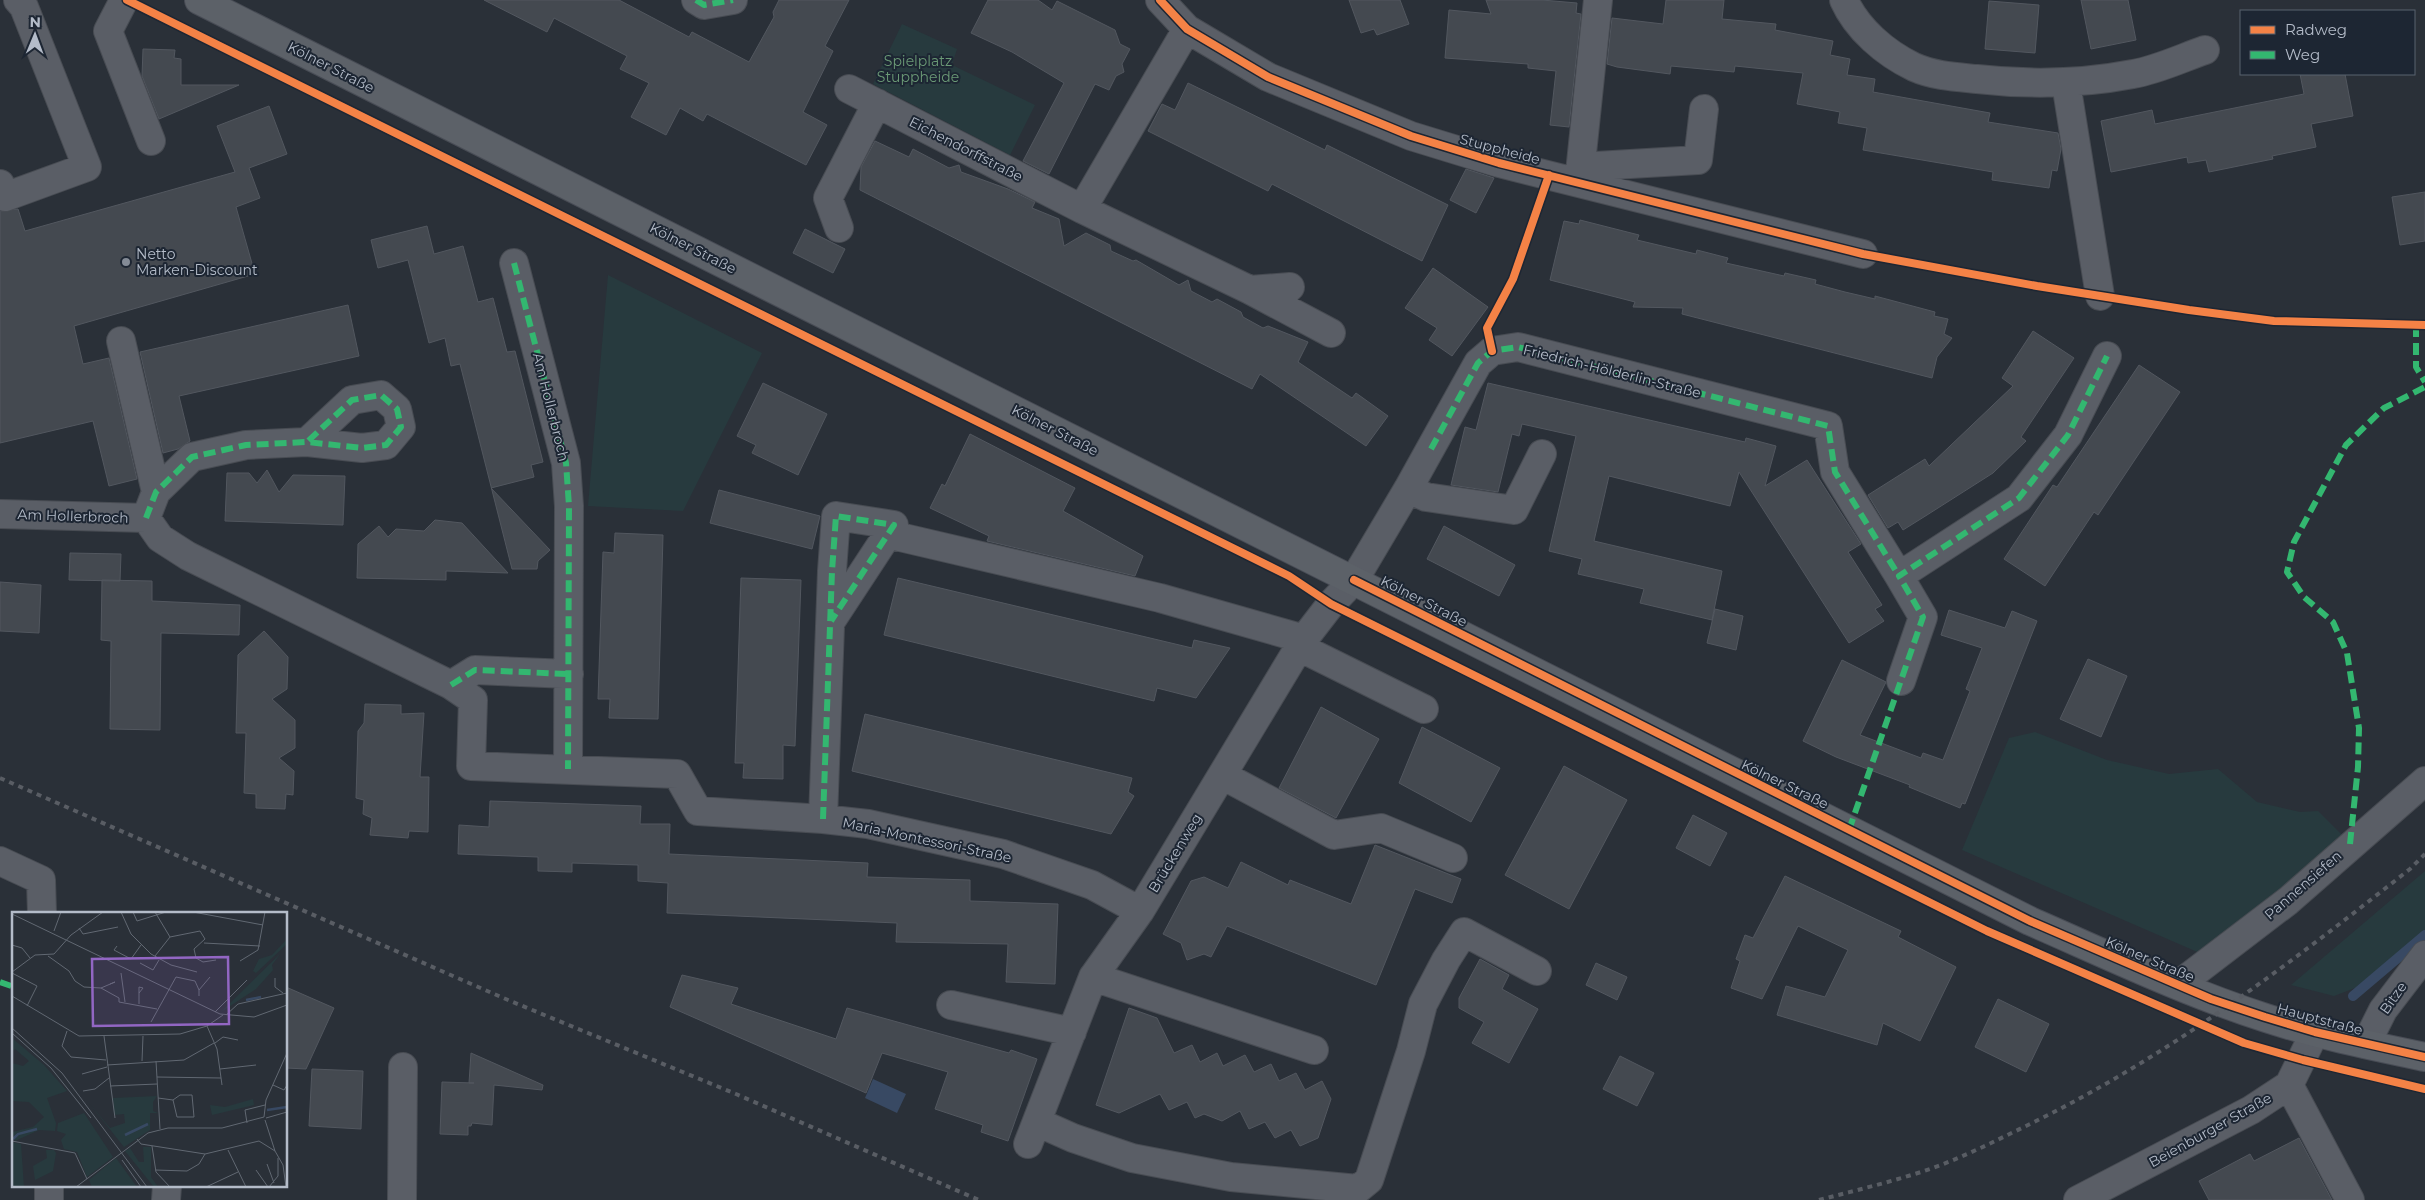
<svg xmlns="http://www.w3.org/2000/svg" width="2425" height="1200" font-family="Montserrat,sans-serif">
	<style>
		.green { fill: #273a3e }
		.water { fill: #384963 }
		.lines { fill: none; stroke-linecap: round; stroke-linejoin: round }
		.stream { stroke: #384963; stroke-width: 10 }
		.building { fill: #444950; stroke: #52575f }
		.minor-casing { stroke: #484c53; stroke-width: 30 }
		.major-casing { stroke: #484c55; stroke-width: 30 }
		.minor { stroke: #5a5e66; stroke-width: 28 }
		.major { stroke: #5c6168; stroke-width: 28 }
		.rail { stroke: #595d64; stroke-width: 4; stroke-dasharray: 5 5; stroke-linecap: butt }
		.quiet { stroke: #33b770; stroke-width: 6; stroke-dasharray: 12 6; stroke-linecap: butt }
		.cycleway-casing { stroke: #1d2633; stroke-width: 11 }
		.cycleway { stroke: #f48246; stroke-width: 8 }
		.poi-dot { fill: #848b96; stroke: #1d2633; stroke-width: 2 }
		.labels { text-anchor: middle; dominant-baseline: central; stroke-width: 4; stroke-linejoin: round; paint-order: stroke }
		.park-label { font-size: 14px; fill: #6b9a76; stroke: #1d2633 }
		.street-label { font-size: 14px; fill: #b4bcc9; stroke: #1d2633 }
		.poi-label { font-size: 14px; fill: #b4bcc9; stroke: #1d2633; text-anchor: start }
		.inset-river { fill: none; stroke: #384963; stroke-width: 2.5 }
		.inset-road { fill: none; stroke: #616872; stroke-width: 1 }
		.view { fill: #9266c3; fill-opacity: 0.15; stroke: #9266c3; stroke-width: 2.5 }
		.inset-edge { fill: none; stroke: #b4bcc9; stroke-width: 2.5 }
	</style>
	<rect width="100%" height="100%" fill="#2a3038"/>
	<path class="green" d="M 902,24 L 957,49 L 952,65 L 1035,105 L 1010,155 L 873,84 Z
		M 608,275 L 762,353 L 683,511 L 588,506 Z
		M 2035,732 L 2107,760 L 2169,774 L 2218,769 L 2257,802 L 2300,812 L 2318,811 L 2345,838 L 2202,954 L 1962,850 L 2009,738 Z
		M 2425,871 L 2425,938 L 2390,968 L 2385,964 L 2355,988 L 2334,996 L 2291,985 Z"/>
	<path class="water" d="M 873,1079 L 906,1094 L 897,1113 L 865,1098 Z"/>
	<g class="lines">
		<path class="stream" d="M 2353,996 L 2425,935"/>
	</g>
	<path class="building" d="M 484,0 L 619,0 L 689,37 L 692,32 L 749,62 L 774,17 L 773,12 L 779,0 L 849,0 L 825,46 L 833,51 L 803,112 L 827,125 L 806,165 L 707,114 L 703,121 L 680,108 L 666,135 L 631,117 L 649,83 L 620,69 L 627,56 L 554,18 L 547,32 Z
		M 988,0 L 1038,0 L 1052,10 L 1057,1 L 1115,30 L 1120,44 L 1130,49 L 1122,64 L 1124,72 L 1116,76 L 1109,90 L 1095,84 L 1049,174 L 1023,161 L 1064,83 L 1012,52 L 971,33 Z
		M 1349,0 L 1400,0 L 1409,24 L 1377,35 L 1374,29 L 1361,33 Z
		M 1486,0 L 1542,0 L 1577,3 L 1576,13 L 1581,14 L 1569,127 L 1550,125 L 1556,71 L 1528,68 L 1528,64 L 1445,58 L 1449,10 L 1491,14 Z
		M 1666,0 L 1724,0 L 1722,19 L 1776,24 L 1775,30 L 1833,41 L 1830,55 L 1850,59 L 1847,75 L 1875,79 L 1873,92 L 1990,113 L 1988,122 L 2058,133 L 2061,149 L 2057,171 L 2052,170 L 2049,188 L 1992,180 L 1993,172 L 1863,150 L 1867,128 L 1838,123 L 1840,112 L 1797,104 L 1803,73 L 1735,66 L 1734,72 L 1671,66 L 1670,74 L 1617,67 L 1607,64 L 1612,18 L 1663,24 Z
		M 2081,0 L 2128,0 L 2136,40 L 2091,49 Z
		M 1989,1 L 2039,5 L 2035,53 L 1985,49 Z
		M 143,49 L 175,50 L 174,58 L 181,59 L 181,85 L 239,85 L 159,119 L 142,76 Z
		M 2300,74 L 2345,74 L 2353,116 L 2311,124 L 2316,147 L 2272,156 L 2273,159 L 2209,172 L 2206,160 L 2188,163 L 2187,157 L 2111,172 L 2101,121 L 2152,110 L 2155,124 L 2304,94 Z
		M 1188,83 L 1325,150 L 1327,145 L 1448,205 L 1422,261 L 1272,184 L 1268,191 L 1148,131 L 1162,104 L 1175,110 Z
		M 269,106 L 287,154 L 249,168 L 260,198 L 236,207 L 255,274 L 74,326 L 83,364 L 109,358 L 137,479 L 109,486 L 93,421 L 0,443 L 0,211 L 18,209 L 25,231 L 235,172 L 217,126 Z
		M 875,141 L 909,157 L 913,149 L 949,168 L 959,165 L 961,172 L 1008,189 L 1035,202 L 1032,208 L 1059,219 L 1064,246 L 1086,233 L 1110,245 L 1111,251 L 1133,261 L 1136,260 L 1179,285 L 1188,280 L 1191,291 L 1212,302 L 1217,299 L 1241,312 L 1243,317 L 1263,328 L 1268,326 L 1308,342 L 1298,362 L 1352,398 L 1356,393 L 1388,416 L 1366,446 L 1260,374 L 1252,389 L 860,190 L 861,167 Z
		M 1466,169 L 1494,178 L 1476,213 L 1450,200 Z
		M 2425,192 L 2425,241 L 2400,245 L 2392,197 Z
		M 1580,220 L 1639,235 L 1637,240 L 1696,254 L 1697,250 L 1728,258 L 1726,263 L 1784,276 L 1785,273 L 1816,280 L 1815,284 L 1845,292 L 1875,299 L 1875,296 L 1935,312 L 1934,316 L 1948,319 L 1944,334 L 1952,338 L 1937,357 L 1932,378 L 1682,314 L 1683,308 L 1633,307 L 1635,302 L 1550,280 L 1564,221 L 1579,224 Z
		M 427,226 L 434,254 L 463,246 L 478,302 L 493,298 L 507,352 L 515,351 L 543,462 L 531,465 L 534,477 L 491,488 L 550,550 L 538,561 L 537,569 L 512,569 L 481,447 L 460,364 L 451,366 L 445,338 L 429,343 L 408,260 L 378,268 L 371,240 Z
		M 805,229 L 845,249 L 833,273 L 793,253 Z
		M 1433,268 L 1488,307 L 1452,356 L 1429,340 L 1437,328 L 1405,308 Z
		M 348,305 L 359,356 L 179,396 L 190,441 L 178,449 L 163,453 L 140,352 Z
		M 2033,331 L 2074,358 L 2021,437 L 2026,441 L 1993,473 L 1927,515 L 1903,530 L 1898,522 L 1888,528 L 1868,495 L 1925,459 L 1929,466 L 2013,386 L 2002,378 Z
		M 2139,365 L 2180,392 L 2098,515 L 2094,512 L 2045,586 L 2004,559 L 2053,485 L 2057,487 Z
		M 763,383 L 827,414 L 798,475 L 752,453 L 756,445 L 737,436 Z
		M 1488,383 L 1745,442 L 1746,438 L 1776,446 L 1765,486 L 1807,460 L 1861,544 L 1848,552 L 1882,605 L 1875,609 L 1884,621 L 1849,643 L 1739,472 L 1730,506 L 1609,476 L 1594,541 L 1722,571 L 1712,620 L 1640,603 L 1644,589 L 1578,574 L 1582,559 L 1549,551 L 1576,436 L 1522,424 L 1519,436 L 1512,434 L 1498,492 L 1451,485 L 1465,427 L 1476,430 Z
		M 970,434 L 1075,488 L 1063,511 L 1143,556 L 1135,576 L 987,541 L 989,536 L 930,508 L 942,484 L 945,486 Z
		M 267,470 L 279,492 L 293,475 L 345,476 L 343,525 L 225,521 L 227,473 L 249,473 L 257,483 Z
		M 719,490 L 820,516 L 812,549 L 710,523 Z
		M 435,520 L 462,523 L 508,573 L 446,571 L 446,580 L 357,578 L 358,544 L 379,526 L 388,537 L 396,529 L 424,531 Z
		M 1444,526 L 1515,565 L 1499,596 L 1427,559 Z
		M 615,533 L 663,535 L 658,719 L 609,718 L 610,699 L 598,699 L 603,552 L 614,553 Z
		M 70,553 L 121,554 L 120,581 L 69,580 Z
		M 741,578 L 801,580 L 795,746 L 783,745 L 783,779 L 743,778 L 744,763 L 735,763 Z
		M 898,578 L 1192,648 L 1194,640 L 1230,648 L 1196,698 L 1157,688 L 1154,701 L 884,635 Z
		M 102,580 L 152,581 L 152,601 L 240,605 L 239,635 L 161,633 L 160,730 L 110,729 L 111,641 L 101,640 Z
		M 0,582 L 41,585 L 39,633 L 0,631 Z
		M 1715,609 L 1743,616 L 1736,650 L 1707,643 Z
		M 1949,610 L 2005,628 L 2012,611 L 2037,621 L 1965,804 L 1962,803 L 1960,808 L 1909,787 L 1910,785 L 1836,757 L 1803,741 L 1842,660 L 1886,682 L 1860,735 L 1921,758 L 1923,753 L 1943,760 L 1970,691 L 1966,689 L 1982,648 L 1941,635 Z
		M 264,631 L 288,657 L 287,689 L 272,699 L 295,720 L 295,748 L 279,758 L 294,771 L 293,795 L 286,794 L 285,809 L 256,808 L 256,794 L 244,793 L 246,733 L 236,733 L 238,655 Z
		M 2088,659 L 2127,676 L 2101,737 L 2060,719 Z
		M 365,704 L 401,705 L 401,714 L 424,713 L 420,777 L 429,777 L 428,832 L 409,831 L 408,838 L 370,835 L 372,818 L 363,814 L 364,800 L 356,798 L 358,731 L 364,723 Z
		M 1321,707 L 1379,739 L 1336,818 L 1279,788 Z
		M 865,714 L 1132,778 L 1128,792 L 1134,796 L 1111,834 L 852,771 Z
		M 1422,727 L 1500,768 L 1471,822 L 1399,783 Z
		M 1564,766 L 1627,800 L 1569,909 L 1505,875 Z
		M 490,801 L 641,806 L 640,824 L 670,824 L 669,854 L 868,863 L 867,877 L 970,880 L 970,901 L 1058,904 L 1055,984 L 1006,982 L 1008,944 L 896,942 L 897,923 L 667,913 L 668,883 L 638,881 L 638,865 L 572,863 L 572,872 L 538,871 L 538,857 L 458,854 L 459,825 L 489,827 Z
		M 1693,815 L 1727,833 L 1710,866 L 1676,848 Z
		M 1375,845 L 1461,879 L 1452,903 L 1415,889 L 1376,985 L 1227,926 L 1211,957 L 1204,954 L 1187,960 L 1181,943 L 1163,934 L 1191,881 L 1204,877 L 1228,888 L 1241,862 L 1288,885 L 1290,880 L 1351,904 Z
		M 1785,876 L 1901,931 L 1898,937 L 1956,967 L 1920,1041 L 1883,1023 L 1877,1045 L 1777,1015 L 1786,986 L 1825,997 L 1848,950 L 1798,926 L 1762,999 L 1731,988 L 1740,961 L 1736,959 L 1745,935 L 1753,938 Z
		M 1480,959 L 1509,975 L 1502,989 L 1538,1009 L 1509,1063 L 1472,1043 L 1484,1022 L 1459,1008 L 1459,998 Z
		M 1596,963 L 1627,977 L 1617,1000 L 1586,985 Z
		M 682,975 L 738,988 L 731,1004 L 836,1039 L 847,1008 L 1009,1053 L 1011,1050 L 1037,1059 L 1008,1141 L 981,1132 L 983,1125 L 935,1109 L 948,1072 L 882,1053 L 866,1093 L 670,1007 Z
		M 286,987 L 334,1008 L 306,1069 L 286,1068 Z
		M 1998,999 L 2049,1024 L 2026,1072 L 1975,1047 Z
		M 1129,1008 L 1157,1018 L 1174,1053 L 1192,1045 L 1200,1062 L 1217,1053 L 1223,1066 L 1245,1055 L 1254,1072 L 1271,1064 L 1279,1081 L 1296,1073 L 1305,1090 L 1322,1081 L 1331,1099 L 1318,1138 L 1300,1146 L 1291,1130 L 1275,1138 L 1265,1122 L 1249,1129 L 1240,1111 L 1222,1121 L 1204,1114 L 1195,1118 L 1187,1102 L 1169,1110 L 1160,1094 L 1119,1113 L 1096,1105 Z
		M 471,1053 L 543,1085 L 542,1090 L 494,1085 L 492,1125 L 472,1123 L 471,1126 L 468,1126 L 468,1135 L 440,1134 L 442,1082 L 474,1083 L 469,1083 Z
		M 1620,1056 L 1654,1073 L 1637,1106 L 1603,1089 Z
		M 312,1069 L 363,1071 L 361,1129 L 309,1126 Z
		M 2299,1138 L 2332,1200 L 2209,1200 L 2199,1181 L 2250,1154 L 2254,1161 Z"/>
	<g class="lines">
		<g class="minor-casing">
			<path id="minor" d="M 124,0 L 108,31 L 151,141
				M 696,0 L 704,5 L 733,0
				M 1160,0 L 1187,29 L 1268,77 L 1411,136 L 1499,163 L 1863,254
				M 1844,0 C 1857,29 1885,53 1914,67 C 1934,76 1956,77 1977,79 C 2030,85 2081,84 2133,74 C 2157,70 2182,58 2205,50
				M 2066,83 L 2100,296
				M 849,89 L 1082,209 L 1187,29
				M 1579,182 L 1598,0
				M 1579,182 L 1596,166 L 1698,160 L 1704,109
				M 0,184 L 5,197 L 87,167 L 24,7 L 18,0
				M 1082,209 L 1250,290 L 1290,287
				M 839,228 L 828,198 L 877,103
				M 514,263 L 566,463 L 569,506 L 568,769
				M 1250,290 L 1331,333
				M 121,341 L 156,492
				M 1408,489 L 1426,497 L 1514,510 L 1542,454
				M 0,514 L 146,518 L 160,538 L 188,556 L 451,685 L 473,700 L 471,766 L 677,774 L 698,811 L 823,819 L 868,824 L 1003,854 L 1092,885 L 1140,911
				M 146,518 L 156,492 L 192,457 L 246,445 L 307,442 L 362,448 L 386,445 L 401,427 L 397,409 L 381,395 L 352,400 L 307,442
				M 887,534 L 1160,598 L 1304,639
				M 1299,647 L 1424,709
				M 1901,681 L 1923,617 L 1899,576 L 2019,498 L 2068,435 L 2107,356
				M 451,685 L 475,670 L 569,674
				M 1222,775 L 1334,835 L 1381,828 L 1453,858
				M 823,819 L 832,571 L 836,516 L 894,525 L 831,621
				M 0,861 L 41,880 L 42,914
				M 1093,977 L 1314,1050
				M 2178,985 L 2288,901 L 2425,781
				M 951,1005 L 1072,1032
				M 2366,1044 L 2383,1010 L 2425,955
				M 2289,1085 L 2350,1200
				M 1037,1122 L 1073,1138 L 1132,1158 L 1231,1177 L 1358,1189 L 1369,1180 L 1411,1051 L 1423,1004 L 1446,960 L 1464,932 L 1537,971
				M 1028,1144 L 1093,977 L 1140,911 L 1304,639 L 1331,604 L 1354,580 L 1408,489 L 1478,363 L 1492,351 L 1518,347 L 1828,426 L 1835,472 L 1899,576
				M 49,1200 L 49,1186
				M 166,1200 L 167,1186
				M 402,1200 L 403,1067
				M 2078,1200 L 2251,1110 L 2289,1085 L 2315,1032"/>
		</g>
		<g class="major-casing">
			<path id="major" d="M 199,0 L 2030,921 C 2108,955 2185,992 2266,1018 C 2318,1035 2372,1046 2425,1057"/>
		</g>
		<use href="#minor" class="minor"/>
		<use href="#major" class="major"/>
		<path class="rail" d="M 0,778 L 508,1000 L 736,1094 L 979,1200
			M 1819,1200 C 1853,1191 1887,1183 1921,1172 C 1958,1160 1993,1142 2028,1125 C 2168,1057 2288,965 2410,869 L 2425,854"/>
		<path class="quiet" d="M 696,0 L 704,5 L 733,0
			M 514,263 L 566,463 L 569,506 L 568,769
			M 2416,325 L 2416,367 L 2425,382
			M 1431,449 L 1478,363 L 1492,351 L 1518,347 L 1828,426 L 1835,472 L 1899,576
			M 146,518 L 156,492 L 192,457 L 246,445 L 307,442 L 362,448 L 386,445 L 401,427 L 397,409 L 381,395 L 352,400 L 307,442
			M 451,685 L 475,670 L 569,674
			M 823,819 L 832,571 L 836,516 L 894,525 L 831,621
			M 1849,830 L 1923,617 L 1899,576 L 2019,498 L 2068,435 L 2107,356
			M 2350,844 L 2358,767 L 2359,728 L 2347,653 L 2333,622 L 2304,597 L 2287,572 L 2294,542 L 2346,445 L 2384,408 L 2425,387
			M 0,982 L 14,987"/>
		<g class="cycleway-casing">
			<path id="cycleway" d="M 127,0 L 1289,576 L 1331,604 L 1987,931 L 2244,1043 L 2303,1060 L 2425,1089
				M 1160,0 L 1187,29 L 1268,77 L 1411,136 L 1499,163 L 1863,254 L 2037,286 L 2189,310 L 2274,321 L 2425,325
				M 1492,351 L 1487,328 L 1513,279 L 1549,175
				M 1354,580 L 2030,921 L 2211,999 L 2265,1017 L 2315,1032 L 2425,1057"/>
		</g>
		<use href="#cycleway" class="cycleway"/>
	</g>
	<circle class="poi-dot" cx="126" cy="262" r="5"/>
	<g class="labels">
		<g class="park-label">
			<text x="918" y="61">Spielplatz<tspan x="918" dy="16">Stuppheide</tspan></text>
		</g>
		<g class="street-label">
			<text transform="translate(331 67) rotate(27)">Kölner Straße</text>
			<text transform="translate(966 149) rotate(27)">Eichendorffstraße</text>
			<text transform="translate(1500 149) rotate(15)">Stuppheide</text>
			<text transform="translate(693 248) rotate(27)">Kölner Straße</text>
			<text transform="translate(1612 371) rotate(14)">Friedrich-Hölderlin-Straße</text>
			<text transform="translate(551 407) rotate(76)">Am Hollerbroch</text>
			<text transform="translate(1055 430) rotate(27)">Kölner Straße</text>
			<text transform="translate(73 516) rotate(2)">Am Hollerbroch</text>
			<text transform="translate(1424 601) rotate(27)">Kölner Straße</text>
			<text transform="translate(1785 784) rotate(26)">Kölner Straße</text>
			<text transform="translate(927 840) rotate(12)">Maria-Montessori-Straße</text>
			<text transform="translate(1175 853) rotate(-59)">Brückenweg</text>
			<text transform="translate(2303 885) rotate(-41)">Pannensiefen</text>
			<text transform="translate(2150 959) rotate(23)">Kölner Straße</text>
			<text transform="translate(2393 998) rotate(-55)">Bitze</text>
			<text transform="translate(2320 1019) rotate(15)">Hauptstraße</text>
			<text transform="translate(2210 1130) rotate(-29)">Beienburger Straße</text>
		</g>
		<g class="poi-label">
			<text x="136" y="254">Netto<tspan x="136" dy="16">Marken-Discount</tspan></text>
		</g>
	</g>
	<g transform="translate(12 912)">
		<rect width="275" height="275" fill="#2a3038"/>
		<path d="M 275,27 L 275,32 L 261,45 L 244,61 L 241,59 L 247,47 L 260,43 ZM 268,42 L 260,53 L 261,58 L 244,77 L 209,100 ZM 0,126 L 32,153 L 55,179 L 35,186 L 44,211 L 43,219 L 27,218 L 3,229 L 0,220 L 21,215 L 32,205 L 17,190 L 0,189 L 0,151 L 11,154 L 17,149 L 3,137 L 0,140 ZM 145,184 L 141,190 L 141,199 L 146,201 L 138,201 L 138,218 L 112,235 L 77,191 L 98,216 L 113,211 L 112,202 L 102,203 L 101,186 ZM 241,187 L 242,193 L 200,203 L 198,193 L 213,195 ZM 72,201 L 101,245 L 75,265 L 65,240 L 52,237 L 49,228 L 54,222 L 45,219 L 46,211 ZM 0,230 L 9,232 L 12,275 L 0,275 ZM 131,235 L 139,235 L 139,265 L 146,275 L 142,275 L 113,239 L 118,236 L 127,250 L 132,250 ZM 34,238 L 42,238 L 44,241 L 41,259 L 23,268 L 21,254 L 35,246 ZM 104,246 L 125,275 L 80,275 L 77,268 Z" fill="#273a3e"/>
		<path class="inset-river" d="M 234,88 L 249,85M 255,198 L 275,195M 113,223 L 136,212M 1,227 L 6,222 L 25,217"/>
		<path class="inset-road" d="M 109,0 L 119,22 L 139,42 L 159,53 L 185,60M 121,0 L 125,9 L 154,0M 181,0 L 251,13M 0,2 L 208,102 L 242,105 L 275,93M 67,16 L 71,22 L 106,15M 42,19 L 49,0M 158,25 L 188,19 L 193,27 L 182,37 L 184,46 L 191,50 L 204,48M 192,31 L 248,34M 0,33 L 10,36 L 18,46M 105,34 L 102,38 L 119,47 L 129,33M 36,44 L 57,59 L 63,69 L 72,75 L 89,76 L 107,86 L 107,90 L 145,97M 143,44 L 158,25 L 143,0M 228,49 L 246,38 L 253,0M 128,51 L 141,58 L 147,48M 0,60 L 23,43 L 42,42 L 59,23 L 91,0M 0,61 L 25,74 L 15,94M 109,61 L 113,90M 263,66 L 263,75 L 271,81M 89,76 L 103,70 L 98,72M 0,84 L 67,124 L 168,122 L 195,114 L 211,103M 187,84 L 187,78 L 198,65M 127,92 L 127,75 L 131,76 L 127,81M 203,100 L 235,68M 214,103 L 226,92 L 275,81M 139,110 L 164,65 L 183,69 L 187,78M 195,114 L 205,137 L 210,173M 0,116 L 50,161 L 135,275M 55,119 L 50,134 L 59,145 L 94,148M 0,121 L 39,156 L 79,206M 92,124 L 103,206M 203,131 L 211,125 L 226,128M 130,149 L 131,124M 144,149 L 148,217M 95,153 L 172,148 L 202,131M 208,157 L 244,153M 70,162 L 95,155M 145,165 L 209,166M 261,173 L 272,178 L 275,173M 98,174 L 145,172M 71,179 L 83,177 L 97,166M 146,186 L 161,188 L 168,183 L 180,183 L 182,205 L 165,205 L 161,188M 252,205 L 254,188 L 275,141M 254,206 L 275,200M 253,208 L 263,239 L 271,253 L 274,275M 235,211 L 233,198 L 253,193M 125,227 L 129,232 L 193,242 L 247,229 L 263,239M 0,229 L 63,241 L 75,267M 140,234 L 144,260 L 158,275M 216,238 L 234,275M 110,248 L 129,275M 255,252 L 262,271M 143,258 L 175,259 L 187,252 L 193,242M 244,258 L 256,275M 64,275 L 136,221 L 156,216 L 210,216 L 252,205M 194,275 L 226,260M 257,275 L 266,264 L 266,246"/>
		<path class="view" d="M 216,45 L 217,112 L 81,114 L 80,47 Z"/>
		<rect width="275" height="275" class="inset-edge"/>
	</g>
	<rect x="2240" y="10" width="175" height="65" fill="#1d2633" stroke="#59626f"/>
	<rect x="2250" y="26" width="25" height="8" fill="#f48246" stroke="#59626f"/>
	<text x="2285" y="35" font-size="15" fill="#b4bcc9">Radweg</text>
	<rect x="2250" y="51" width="25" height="8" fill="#33b770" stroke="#59626f"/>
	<text x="2285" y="60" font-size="15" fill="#b4bcc9">Weg</text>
	<g transform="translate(35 35) rotate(1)" stroke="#1d2633" stroke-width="4" paint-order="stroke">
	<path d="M0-4L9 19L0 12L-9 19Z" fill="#b4bcc9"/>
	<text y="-8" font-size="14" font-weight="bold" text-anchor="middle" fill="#b4bcc9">N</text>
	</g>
</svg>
